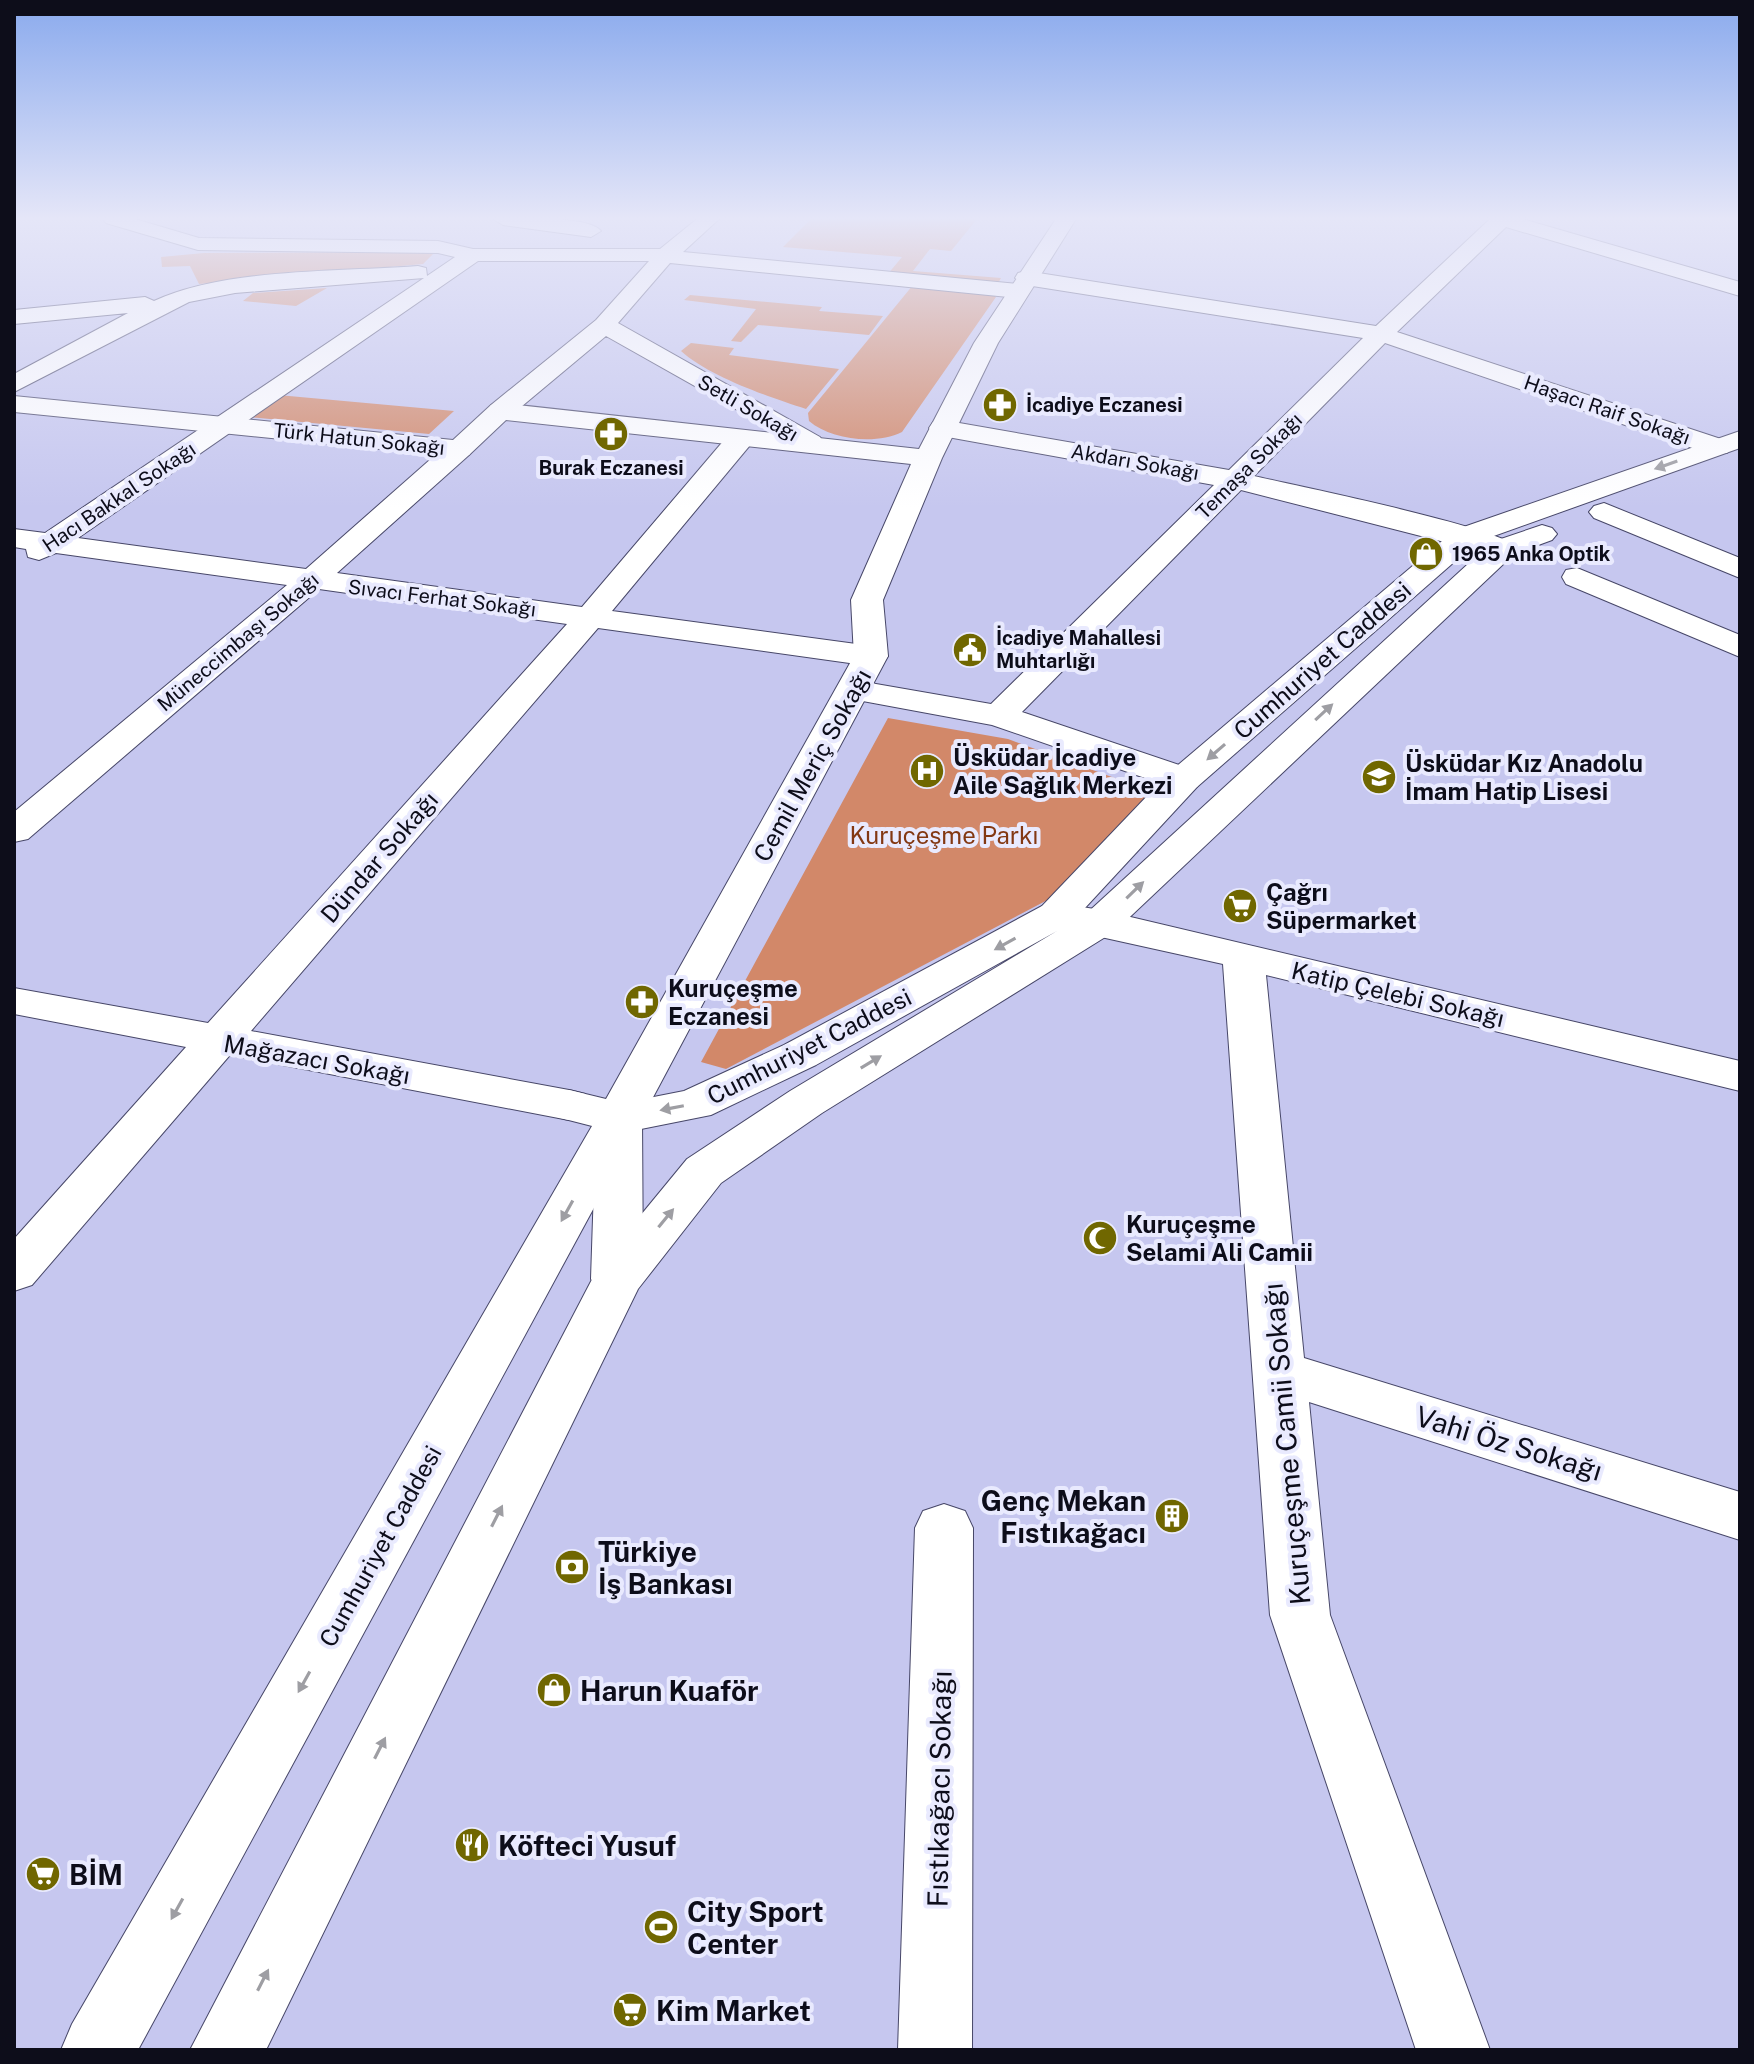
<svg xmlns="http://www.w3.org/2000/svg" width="1754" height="2064" font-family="'Public Sans',sans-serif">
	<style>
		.green { fill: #d28869 }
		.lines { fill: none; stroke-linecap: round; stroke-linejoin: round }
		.minor-casing { stroke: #474768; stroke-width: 2 }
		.tertiary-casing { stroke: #474768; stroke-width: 2 }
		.primary-casing { stroke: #474768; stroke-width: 2 }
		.minor { fill: #fff; fill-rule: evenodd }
		.tertiary { fill: #fff; fill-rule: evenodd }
		.primary { fill: #fff; fill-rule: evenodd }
		.oneway { fill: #9e9ea3 }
		.labels { text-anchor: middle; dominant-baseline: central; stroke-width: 8; stroke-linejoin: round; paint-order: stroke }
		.far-poi-label { font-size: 20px; font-weight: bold; fill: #0d0d1a; stroke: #e9eafe; text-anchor: start }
		.far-street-label { font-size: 20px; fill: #0d0d1a; stroke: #e9eafe }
		.street-label { font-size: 24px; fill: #0d0d1a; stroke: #e9eafe }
		.poi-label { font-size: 24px; font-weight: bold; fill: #0d0d1a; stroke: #e9eafe; text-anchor: start }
		.park-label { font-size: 24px; fill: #833813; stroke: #e9eafe }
		.near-street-label { font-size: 28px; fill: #0d0d1a; stroke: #e9eafe }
		.near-poi-label { font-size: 28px; font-weight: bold; fill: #0d0d1a; stroke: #e9eafe; text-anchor: start }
	</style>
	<rect width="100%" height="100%" fill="#c6c7ef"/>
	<path class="green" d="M 811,219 L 977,219 L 951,251 L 930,249 L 913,271 L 1001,278 L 997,285 L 887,275 L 902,257 L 783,247 Z
		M 424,252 L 433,254 L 423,264 L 199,284 L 190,266 L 162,267 L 161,257 L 204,253 Z
		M 913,285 L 990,292 L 996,297 L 902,432 C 876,445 831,440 809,421 L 808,413 Z
		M 327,288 L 296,306 L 243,301 L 253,293 Z
		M 690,295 L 822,307 L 819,311 L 883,316 L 869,335 L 758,325 L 741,342 L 731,341 L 756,309 L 684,300 Z
		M 691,343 L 734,348 L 729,355 L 839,369 L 806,409 C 769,397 710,377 681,351 Z
		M 278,395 L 454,411 L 429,434 L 249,417 Z
		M 888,718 L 1008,739 L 1161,795 L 1057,895 L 726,1069 L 701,1062 Z"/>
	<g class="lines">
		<g class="minor-casing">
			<path id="minor" d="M 103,219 L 135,219 L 199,238 L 438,241 L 473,249 L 660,249 L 697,219 L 719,219 L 683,252 L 1018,284 L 1029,291 L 1018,298 L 670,263 L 618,323 L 820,437 L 824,443 L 820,449 L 810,451 L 606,336 L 509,417 L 491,417 L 487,411 L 491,405 L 596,320 L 649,261 L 478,261 L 78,538 L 306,569 L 449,443 L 469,443 L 473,449 L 469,455 L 337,573 L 582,607 L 731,432 L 751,432 L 754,438 L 751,444 L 612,611 L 871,646 L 883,649 L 888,656 L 883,663 L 871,666 L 598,628 L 251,1031 L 569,1090 L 585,1094 L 592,1105 L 585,1116 L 569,1120 L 230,1055 L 32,1285 L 14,1291 L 14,1239 L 186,1047 L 14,1014 L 14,988 L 208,1023 L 567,624 L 319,589 L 28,839 L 14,842 L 14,812 L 287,585 L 56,553 L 39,560 L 28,557 L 26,549 L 14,547 L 14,529 L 45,533 L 424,278 L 235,293 L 189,302 L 14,392 L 14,374 L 128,313 L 14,324 L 14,310 L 145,297 L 154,301 C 226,268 338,272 418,266 L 426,268 L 427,276 L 455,257 L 438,253 L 198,250 L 106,223 Z
				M 493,219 C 516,219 587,215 601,231 L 591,237 L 503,225 Z
				M 1490,219 L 1522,219 L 1740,282 L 1740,296 L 1506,227 L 1397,332 L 1727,441 L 1731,447 L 1727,453 L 1707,453 L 1385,343 L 1254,476 C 1292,485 1504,528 1518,548 L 1514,554 L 1503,557 L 1241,490 L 1022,712 L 1197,771 L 1202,779 L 1197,787 L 1184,790 L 1171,787 L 992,725 L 841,697 L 836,690 L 841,683 L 853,680 L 991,704 L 1214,485 L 942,436 L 933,434 L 929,428 L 933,422 L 942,420 L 1229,470 L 1363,338 L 1026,285 L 1015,278 L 1018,273 L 1026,271 L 1376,326 Z
				M 1604,503 L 1740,558 L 1740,578 L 1594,518 L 1589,512 L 1594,506 Z
				M 1577,568 L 1740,635 L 1740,657 L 1566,584 L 1562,577 L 1566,570 Z
				M 1056,903 L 1101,910 L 1740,1061 L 1740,1091 L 1266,975 L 1304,1358 L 1740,1492 L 1740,1540 L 1309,1402 L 1330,1615 L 1490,2050 L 1416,2050 L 1270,1615 L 1223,964 L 1042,924 L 1036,915 L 1042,906 Z
				M 944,1504 L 965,1511 L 973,1528 L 972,2050 L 898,2050 L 915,1528 L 923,1511 Z"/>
		</g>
		<g class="tertiary-casing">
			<path id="tertiary" d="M 1056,219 L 1076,219 L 998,343 L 942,458 L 883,600 L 888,656 L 642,1118 L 643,1279 L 635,1292 L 617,1298 L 599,1292 L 591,1279 L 596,1127 L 553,1116 L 546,1105 L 553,1094 L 569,1090 L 606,1099 L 854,656 L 851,600 L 911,464 L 506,420 L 469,455 L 459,457 L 14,412 L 14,396 L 453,440 L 491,405 L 500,403 L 919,449 L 974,343 Z"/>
		</g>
		<g class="primary-casing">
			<path id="primary" d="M 1740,431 L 1740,448 L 1477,542 L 1197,787 L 1072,922 L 1087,913 L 1492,542 L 1542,525 L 1552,528 L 1557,534 L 1552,540 L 1514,554 L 1115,931 L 822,1113 L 721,1183 L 638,1289 L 266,2050 L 190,2050 L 599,1266 L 687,1159 L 790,1091 L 1057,931 L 816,1065 L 711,1115 L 636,1130 L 138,2050 L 61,2050 L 72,2024 L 603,1107 L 684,1091 L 784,1045 L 1042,906 L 1171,771 L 1455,530 Z"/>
		</g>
		<use href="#minor" class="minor"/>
		<use href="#tertiary" class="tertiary"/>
		<use href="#primary" class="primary"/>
	</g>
	<defs><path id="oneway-solid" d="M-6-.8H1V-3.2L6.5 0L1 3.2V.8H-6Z" transform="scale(2)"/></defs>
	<g class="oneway">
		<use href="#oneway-solid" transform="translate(1666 465) rotate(161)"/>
		<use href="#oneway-solid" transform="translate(1324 712) rotate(-43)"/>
		<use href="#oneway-solid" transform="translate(1216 752) rotate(139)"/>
		<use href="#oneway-solid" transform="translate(1135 890) rotate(-44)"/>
		<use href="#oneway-solid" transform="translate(1005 944) rotate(151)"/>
		<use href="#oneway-solid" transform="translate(871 1062) rotate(-31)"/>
		<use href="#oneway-solid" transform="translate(672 1108) rotate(169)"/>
		<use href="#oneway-solid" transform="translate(567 1211) rotate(119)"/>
		<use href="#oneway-solid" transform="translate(666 1218) rotate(-51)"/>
		<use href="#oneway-solid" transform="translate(497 1516) rotate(-63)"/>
		<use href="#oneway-solid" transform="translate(304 1682) rotate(119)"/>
		<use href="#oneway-solid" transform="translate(380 1748) rotate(-63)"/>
		<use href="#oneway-solid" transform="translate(177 1909) rotate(119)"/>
		<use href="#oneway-solid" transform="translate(263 1980) rotate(-63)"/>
	</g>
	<linearGradient id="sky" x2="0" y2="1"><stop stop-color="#8aaaed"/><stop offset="0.43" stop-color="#e5e6f8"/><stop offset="1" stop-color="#e5e6f8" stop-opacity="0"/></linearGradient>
	<rect width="1754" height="508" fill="url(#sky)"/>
	<defs>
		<g id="pharmacy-disc" transform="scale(1.8)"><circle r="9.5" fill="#706700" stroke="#e9eafe"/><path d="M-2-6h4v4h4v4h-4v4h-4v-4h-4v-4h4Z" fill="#fff"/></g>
		<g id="shop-disc" transform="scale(1.8)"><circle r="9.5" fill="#706700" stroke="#e9eafe"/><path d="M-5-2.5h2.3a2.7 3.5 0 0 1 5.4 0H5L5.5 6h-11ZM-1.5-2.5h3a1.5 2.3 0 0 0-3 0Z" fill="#fff"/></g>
		<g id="civic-disc" transform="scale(1.8)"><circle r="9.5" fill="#706700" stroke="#e9eafe"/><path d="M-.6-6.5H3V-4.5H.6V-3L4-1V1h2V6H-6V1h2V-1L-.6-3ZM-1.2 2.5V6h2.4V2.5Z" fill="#fff"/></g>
		<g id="hospital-disc" transform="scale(1.8)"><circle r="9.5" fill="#706700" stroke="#e9eafe"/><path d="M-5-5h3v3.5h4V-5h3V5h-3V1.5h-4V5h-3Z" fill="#fff"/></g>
		<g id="school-disc" transform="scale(1.8)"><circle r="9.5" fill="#706700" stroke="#e9eafe"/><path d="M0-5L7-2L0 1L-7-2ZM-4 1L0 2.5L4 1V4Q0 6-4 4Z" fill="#fff"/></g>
		<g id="supermarket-disc" transform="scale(1.8)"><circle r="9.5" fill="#706700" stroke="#e9eafe"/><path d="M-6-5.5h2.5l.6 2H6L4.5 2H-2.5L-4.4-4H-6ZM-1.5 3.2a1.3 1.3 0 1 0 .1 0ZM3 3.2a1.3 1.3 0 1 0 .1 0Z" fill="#fff"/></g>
		<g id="mosque-disc" transform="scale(1.8)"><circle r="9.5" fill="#706700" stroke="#e9eafe"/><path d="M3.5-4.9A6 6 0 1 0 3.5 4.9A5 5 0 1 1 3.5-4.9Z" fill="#fff"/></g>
		<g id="building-disc" transform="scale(1.8)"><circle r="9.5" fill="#706700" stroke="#e9eafe"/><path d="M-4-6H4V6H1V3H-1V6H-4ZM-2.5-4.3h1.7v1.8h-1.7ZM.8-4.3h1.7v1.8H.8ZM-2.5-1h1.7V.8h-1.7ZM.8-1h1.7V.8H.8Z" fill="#fff"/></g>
		<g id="bank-disc" transform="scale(1.8)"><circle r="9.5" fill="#706700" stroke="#e9eafe"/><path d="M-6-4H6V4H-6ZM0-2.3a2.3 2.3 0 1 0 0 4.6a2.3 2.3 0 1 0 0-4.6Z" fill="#fff"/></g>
		<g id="restaurant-disc" transform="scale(1.8)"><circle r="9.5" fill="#706700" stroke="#e9eafe"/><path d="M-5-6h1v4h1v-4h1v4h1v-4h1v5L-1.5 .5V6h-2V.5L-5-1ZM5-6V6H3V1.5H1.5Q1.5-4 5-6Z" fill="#fff"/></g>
		<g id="stadium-disc" transform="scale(1.8)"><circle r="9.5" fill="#706700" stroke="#e9eafe"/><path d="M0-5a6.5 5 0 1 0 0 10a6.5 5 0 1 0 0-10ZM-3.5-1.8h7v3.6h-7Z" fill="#fff"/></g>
	</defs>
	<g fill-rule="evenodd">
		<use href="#pharmacy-disc" x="1000" y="405"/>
		<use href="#pharmacy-disc" x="611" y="434"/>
		<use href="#shop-disc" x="1426" y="554"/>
		<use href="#civic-disc" x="970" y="650"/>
		<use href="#hospital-disc" x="927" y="771"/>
		<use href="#school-disc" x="1379" y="777"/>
		<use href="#supermarket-disc" x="1240" y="906"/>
		<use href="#pharmacy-disc" x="642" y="1002"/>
		<use href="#mosque-disc" x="1100" y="1238"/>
		<use href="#building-disc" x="1172" y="1516"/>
		<use href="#bank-disc" x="572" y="1567"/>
		<use href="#shop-disc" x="554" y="1690"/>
		<use href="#restaurant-disc" x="472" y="1845"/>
		<use href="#supermarket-disc" x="43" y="1874"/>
		<use href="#stadium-disc" x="661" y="1927"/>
		<use href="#supermarket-disc" x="630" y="2010"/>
	</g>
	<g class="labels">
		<g class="far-poi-label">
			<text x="1026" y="405">İcadiye Eczanesi</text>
			<text x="611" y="468" text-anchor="middle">Burak Eczanesi</text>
			<text x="1452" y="554">1965 Anka Optik</text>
			<text x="996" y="638">İcadiye Mahallesi<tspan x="996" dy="23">Muhtarlığı</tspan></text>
		</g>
		<g class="far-street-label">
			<text transform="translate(748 408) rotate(30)">Setli Sokağı</text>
			<text transform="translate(1607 410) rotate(19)">Haşacı Raif Sokağı</text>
			<text transform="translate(359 439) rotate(6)">Türk Hatun Sokağı</text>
			<text transform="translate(1135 462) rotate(10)">Akdarı Sokağı</text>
			<text transform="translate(1249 466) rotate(-45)">Temaşa Sokağı</text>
			<text transform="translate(119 497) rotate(-34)">Hacı Bakkal Sokağı</text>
			<text transform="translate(442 598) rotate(7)">Sıvacı Ferhat Sokağı</text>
			<text transform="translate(238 642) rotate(-40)">Müneccimbaşı Sokağı</text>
		</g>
		<g class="street-label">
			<text transform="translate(1322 660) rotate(-41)">Cumhuriyet Caddesi</text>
			<text transform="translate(812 765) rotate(-61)">Cemil Meriç Sokağı</text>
			<text transform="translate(379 857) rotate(-49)">Dündar Sokağı</text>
			<text transform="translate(1398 994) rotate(13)">Katip Çelebi Sokağı</text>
			<text transform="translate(809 1046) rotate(-27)">Cumhuriyet Caddesi</text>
			<text transform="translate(317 1059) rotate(10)">Mağazacı Sokağı</text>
			<text transform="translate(380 1546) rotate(-61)">Cumhuriyet Caddesi</text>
		</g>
		<g class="poi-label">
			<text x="953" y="757">Üsküdar İcadiye<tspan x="953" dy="28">Aile Sağlık Merkezi</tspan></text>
			<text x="1405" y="763">Üsküdar Kız Anadolu<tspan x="1405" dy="28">İmam Hatip Lisesi</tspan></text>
			<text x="1266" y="892">Çağrı<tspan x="1266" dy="28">Süpermarket</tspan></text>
			<text x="668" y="988">Kuruçeşme<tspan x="668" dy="28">Eczanesi</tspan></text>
			<text x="1126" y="1224">Kuruçeşme<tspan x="1126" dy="28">Selami Ali Camii</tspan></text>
		</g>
		<g class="park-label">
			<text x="944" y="835">Kuruçeşme Parkı</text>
		</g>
		<g class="near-street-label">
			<text transform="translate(1509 1443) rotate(17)">Vahi Öz Sokağı</text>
			<text transform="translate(1286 1444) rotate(-95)">Kuruçeşme Camii Sokağı</text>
			<text transform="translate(939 1789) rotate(-89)">Fıstıkağacı Sokağı</text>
		</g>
		<g class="near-poi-label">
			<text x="1146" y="1500" text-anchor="end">Genç Mekan<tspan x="1146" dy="32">Fıstıkağacı</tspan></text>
			<text x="598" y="1551">Türkiye<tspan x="598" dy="32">İş Bankası</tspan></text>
			<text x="580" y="1690">Harun Kuaför</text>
			<text x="498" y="1845">Köfteci Yusuf</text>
			<text x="69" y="1874">BİM</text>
			<text x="687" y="1911">City Sport<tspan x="687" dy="32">Center</tspan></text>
			<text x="656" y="2010">Kim Market</text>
		</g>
	</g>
	<rect width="1754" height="2064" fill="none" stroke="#0d0d1a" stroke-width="32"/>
</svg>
